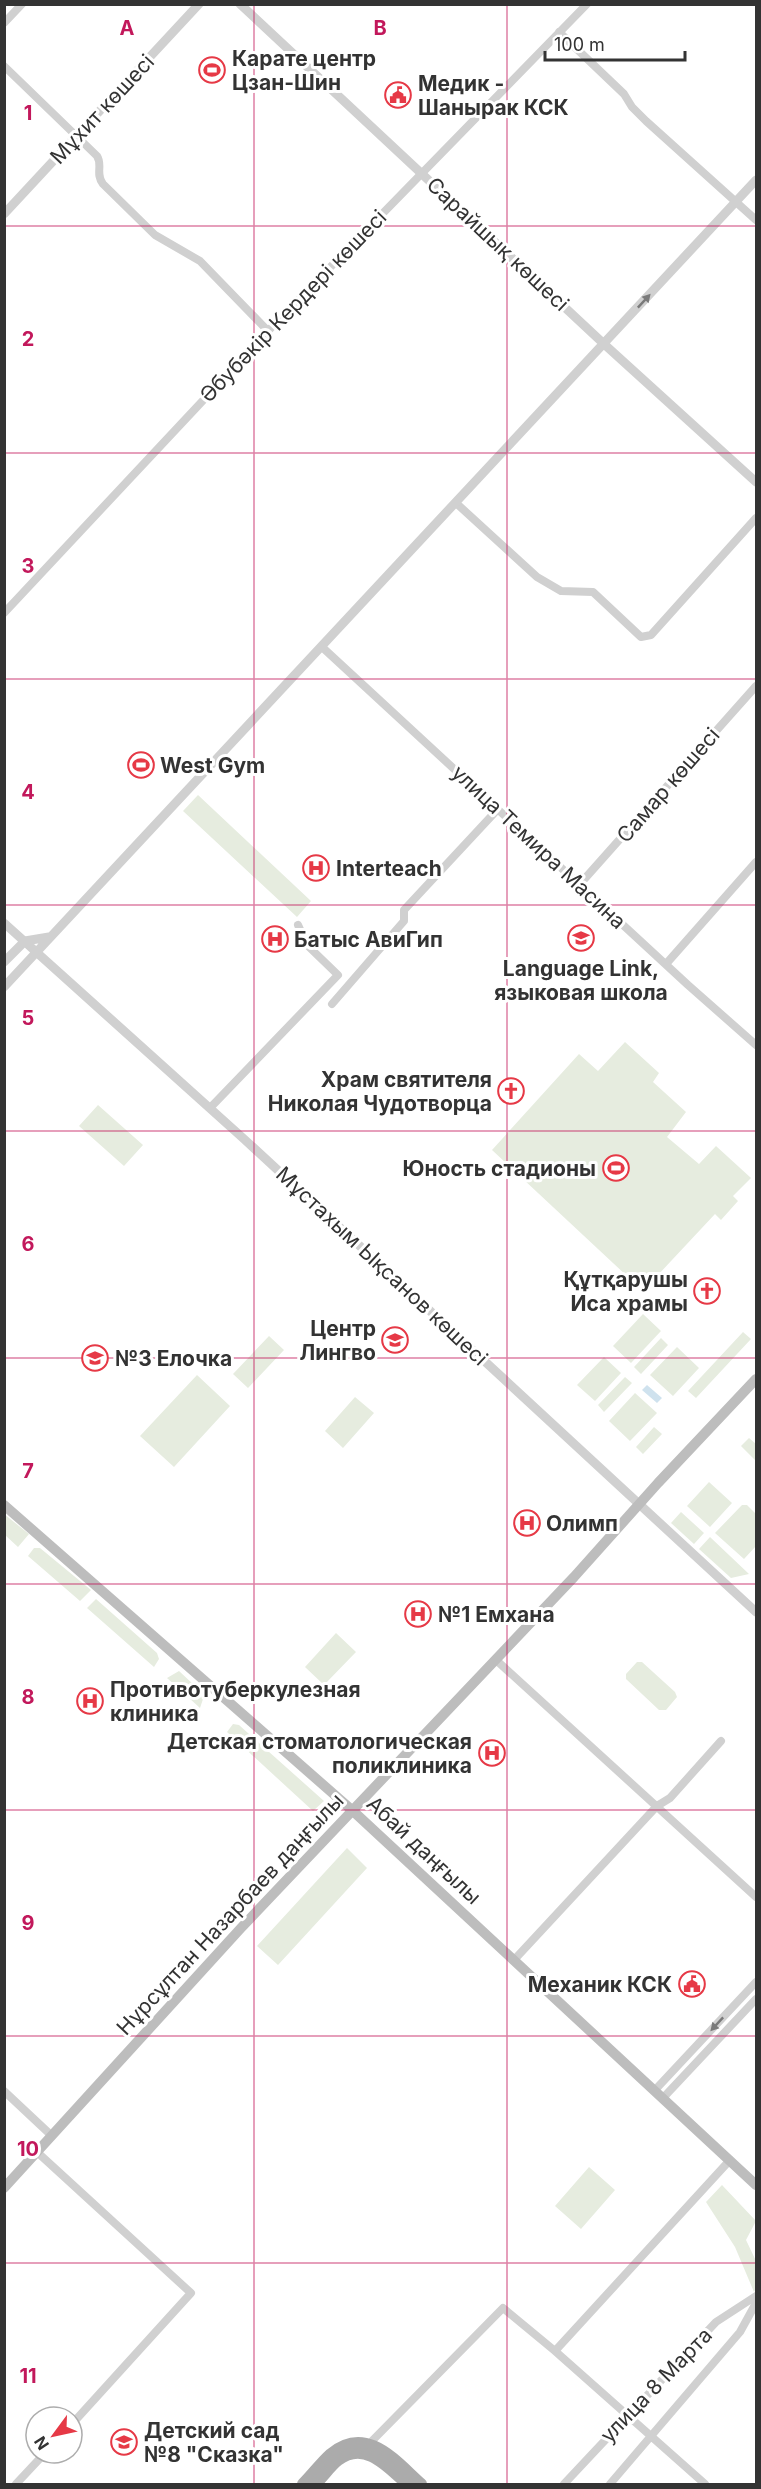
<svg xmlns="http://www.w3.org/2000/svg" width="761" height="2489" font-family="Inter,sans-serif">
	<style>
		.green { fill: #e6ecdf }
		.water { fill: #cfe2ee }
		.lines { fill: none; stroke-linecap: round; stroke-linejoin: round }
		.minor { stroke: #d0d0d0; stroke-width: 8 }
		.tertiary { stroke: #d0d0d0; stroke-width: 9 }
		.secondary { stroke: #bdbdbd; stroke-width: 10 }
		.primary { stroke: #ababab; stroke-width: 12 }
		.oneway { fill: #7a7a7a }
		.grid { fill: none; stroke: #c2185b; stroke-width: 1.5; stroke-opacity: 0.55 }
		.labels { text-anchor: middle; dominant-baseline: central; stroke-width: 6; stroke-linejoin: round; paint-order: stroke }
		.poi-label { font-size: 21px; font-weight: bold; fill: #333; stroke: #fff; text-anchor: start }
		.street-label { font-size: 21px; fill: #333; stroke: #fff }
		.grid-label { font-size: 20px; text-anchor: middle; font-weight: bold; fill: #c2185b; stroke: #fff; stroke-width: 6; stroke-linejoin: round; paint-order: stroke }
	</style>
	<rect width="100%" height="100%" fill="#fff"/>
	<path class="green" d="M 198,795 L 311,901 L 297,917 L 183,811 Z
		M 625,1042 L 659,1073 L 653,1082 L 686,1112 L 667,1137 L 699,1164 L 716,1146 L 751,1178 L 733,1196 L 738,1201 L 721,1220 L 715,1214 L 643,1291 L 492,1150 L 579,1054 L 598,1071 Z
		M 98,1105 L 143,1145 L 124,1166 L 79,1126 Z
		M 643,1314 L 661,1331 L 631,1363 L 613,1346 Z
		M 743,1332 L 751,1339 L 696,1398 L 688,1391 Z
		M 269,1336 L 284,1350 L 248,1388 L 233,1374 Z
		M 661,1338 L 668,1345 L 641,1374 L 634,1367 Z
		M 677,1347 L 699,1368 L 673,1396 L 650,1375 Z
		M 604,1357 L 621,1373 L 595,1401 L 577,1385 Z
		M 197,1375 L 230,1406 L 174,1467 L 140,1436 Z
		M 625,1377 L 632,1383 L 604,1412 L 598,1405 Z
		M 635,1393 L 657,1413 L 630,1441 L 609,1421 Z
		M 355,1397 L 374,1413 L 343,1448 L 325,1431 Z
		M 654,1427 L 662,1434 L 643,1454 L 636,1447 Z
		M 749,1438 L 756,1444 L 756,1461 L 741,1446 Z
		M 709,1482 L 732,1503 L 710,1527 L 687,1506 Z
		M 742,1505 L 747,1505 L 756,1514 L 756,1546 L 744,1559 L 715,1533 Z
		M 681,1512 L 704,1533 L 694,1544 L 671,1523 Z
		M 4,1514 L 29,1534 L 18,1547 L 5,1535 Z
		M 710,1537 L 749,1574 L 731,1578 L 699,1549 Z
		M 34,1548 L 40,1548 L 91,1590 L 80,1601 L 28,1556 Z
		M 96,1599 L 157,1653 L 159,1659 L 154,1667 L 87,1608 Z
		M 336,1633 L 356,1652 L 324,1685 L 305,1667 Z
		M 637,1662 L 642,1662 L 675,1692 L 677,1697 L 666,1710 L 659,1710 L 626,1679 L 626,1674 Z
		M 179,1671 L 194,1685 L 203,1699 L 200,1708 L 167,1678 Z
		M 233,1724 L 239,1725 L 324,1801 L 313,1811 L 227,1732 Z
		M 347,1848 L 367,1868 L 278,1965 L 257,1946 Z
		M 589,2167 L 615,2190 L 581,2229 L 555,2206 Z
		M 722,2185 L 756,2221 L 746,2240 L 756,2261 L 756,2288 L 754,2292 L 735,2247 L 706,2202 Z"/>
	<path class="water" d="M 647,1385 L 662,1398 L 657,1403 L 642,1390 Z"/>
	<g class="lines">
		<path class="minor" d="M 4,23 L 22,4
			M 559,32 L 624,94 L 632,107 L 646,121 L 756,220
			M 4,66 L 97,156 C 103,165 95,174 103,184 L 155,235 L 200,261 L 268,331
			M 456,503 L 537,577 L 561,591 L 593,592 L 641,637 L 651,635 L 756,518
			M 4,613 L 268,331 L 587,4
			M 322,647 L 688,985 L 756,1045
			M 580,884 L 756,686
			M 666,964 L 756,862
			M 332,1004 L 404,921 L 404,910 L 498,809
			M 210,1108 L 338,975 L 307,945 L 298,925
			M 496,1660 L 756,1897
			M 514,1960 L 657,1806 L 670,1798 L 721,1741
			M 655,2090 L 756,1982
			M 4,2091 L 52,2136
			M 663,2098 L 756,1999
			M 37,2152 L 191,2293 L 72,2424
			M 555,2351 L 730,2160
			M 369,2444 L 503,2308 L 555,2351 L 705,2484
			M 16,2484 L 45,2453
			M 564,2484 L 716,2322 L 756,2296
			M 610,2484 L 740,2332 L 756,2303"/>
		<path class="tertiary" d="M 240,4 L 604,344 L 756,482
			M 4,214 L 199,4
			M 4,923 L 244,1139 L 756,1612
			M 4,962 L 25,941 L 49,937
			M 4,987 L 756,180"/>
		<path class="secondary" d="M 4,1505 L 353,1811 L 756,2185
			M 4,2188 L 241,1928 L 574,1577 L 658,1483 L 756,1379"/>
		<path class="primary" d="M 303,2484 C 312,2475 321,2463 331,2454 C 367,2424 396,2462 421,2484
			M 315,2484 C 323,2477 330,2466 338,2460 C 365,2439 389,2468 407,2484"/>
	</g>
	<defs><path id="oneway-solid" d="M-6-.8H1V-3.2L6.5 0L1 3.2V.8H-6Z" transform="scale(1.5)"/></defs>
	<g class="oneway">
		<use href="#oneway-solid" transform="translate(644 301) rotate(-47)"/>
		<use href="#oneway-solid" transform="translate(717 2024) rotate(133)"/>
	</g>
	<path class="grid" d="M 254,4 L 254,2484M 507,4 L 507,2484M 4,226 L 756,226M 4,453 L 756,453M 4,679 L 756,679M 4,905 L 756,905M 4,1131 L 756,1131M 4,1358 L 756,1358M 4,1584 L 756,1584M 4,1810 L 756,1810M 4,2036 L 756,2036M 4,2263 L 756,2263"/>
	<defs>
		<g id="stadium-ring" transform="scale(1.35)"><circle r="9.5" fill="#fff" stroke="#e63946" stroke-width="1.5"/><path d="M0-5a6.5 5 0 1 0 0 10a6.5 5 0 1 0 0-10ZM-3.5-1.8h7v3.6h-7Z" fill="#e63946"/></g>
		<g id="civic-ring" transform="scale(1.35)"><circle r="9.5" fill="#fff" stroke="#e63946" stroke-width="1.5"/><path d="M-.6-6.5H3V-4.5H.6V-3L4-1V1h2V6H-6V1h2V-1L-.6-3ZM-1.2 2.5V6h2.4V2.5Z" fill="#e63946"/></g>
		<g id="hospital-ring" transform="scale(1.35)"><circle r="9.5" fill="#fff" stroke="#e63946" stroke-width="1.5"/><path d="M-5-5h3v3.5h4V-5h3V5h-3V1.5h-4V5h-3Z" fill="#e63946"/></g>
		<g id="school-ring" transform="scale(1.35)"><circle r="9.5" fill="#fff" stroke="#e63946" stroke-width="1.5"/><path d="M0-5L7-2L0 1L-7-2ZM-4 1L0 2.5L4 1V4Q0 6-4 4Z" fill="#e63946"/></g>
		<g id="church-ring" transform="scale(1.35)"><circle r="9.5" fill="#fff" stroke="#e63946" stroke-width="1.5"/><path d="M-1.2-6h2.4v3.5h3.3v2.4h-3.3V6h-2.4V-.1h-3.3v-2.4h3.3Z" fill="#e63946"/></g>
	</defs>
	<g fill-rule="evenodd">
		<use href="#stadium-ring" x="212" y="70"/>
		<use href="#civic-ring" x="398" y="95"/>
		<use href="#stadium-ring" x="141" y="765"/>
		<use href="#hospital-ring" x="316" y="868"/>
		<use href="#school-ring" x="581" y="938"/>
		<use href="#hospital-ring" x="275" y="939"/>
		<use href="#church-ring" x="511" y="1091"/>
		<use href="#stadium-ring" x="616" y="1168"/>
		<use href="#church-ring" x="707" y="1291"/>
		<use href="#school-ring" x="395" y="1340"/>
		<use href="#school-ring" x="95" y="1358"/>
		<use href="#hospital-ring" x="527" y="1523"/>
		<use href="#hospital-ring" x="418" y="1614"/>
		<use href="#hospital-ring" x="90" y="1701"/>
		<use href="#hospital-ring" x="492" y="1753"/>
		<use href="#civic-ring" x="692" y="1984"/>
		<use href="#school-ring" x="124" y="2442"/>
	</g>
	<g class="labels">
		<g class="poi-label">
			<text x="232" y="58">Карате центр<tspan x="232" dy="24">Цзан-Шин</tspan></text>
			<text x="418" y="83">Медик -<tspan x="418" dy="24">Шанырак КСК</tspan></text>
			<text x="160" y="765">West Gym</text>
			<text x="336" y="868">Interteach</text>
			<text x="294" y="939">Батыс АвиГип</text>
			<text x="581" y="968" text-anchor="middle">Language Link,<tspan x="581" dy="24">языковая школа</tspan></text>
			<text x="492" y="1079" text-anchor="end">Храм святителя<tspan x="492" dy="24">Николая Чудотворца</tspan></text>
			<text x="596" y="1168" text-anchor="end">Юность стадионы</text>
			<text x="688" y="1279" text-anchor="end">Құтқарушы<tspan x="688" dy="24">Иса храмы</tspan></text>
			<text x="376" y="1328" text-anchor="end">Центр<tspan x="376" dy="24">Лингво</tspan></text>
			<text x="115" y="1358">№3 Елочка</text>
			<text x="546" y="1523">Олимп</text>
			<text x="438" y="1614">№1 Емхана</text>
			<text x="110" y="1689">Противотуберкулезная<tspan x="110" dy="24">клиника</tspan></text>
			<text x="472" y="1741" text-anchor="end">Детская стоматологическая<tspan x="472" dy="24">поликлиника</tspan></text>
			<text x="672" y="1984" text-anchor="end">Механик КСК</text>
			<text x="144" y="2430">Детский сад<tspan x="144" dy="24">№8 "Сказка"</tspan></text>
		</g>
		<g class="street-label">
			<text transform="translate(102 109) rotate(-47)">Мұхит көшесі</text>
			<text transform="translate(498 244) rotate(43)">Сарайшық көшесі</text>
			<text transform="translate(293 306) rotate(-46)">Әбубәкір Кердері көшесі</text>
			<text transform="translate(668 785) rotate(-49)">Самар көшесі</text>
			<text transform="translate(539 847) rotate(43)">улица Темира Масина</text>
			<text transform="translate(382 1266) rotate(43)">Мұстахым Ықсанов көшесі</text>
			<text transform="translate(424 1850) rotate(43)">Абай даңғылы</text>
			<text transform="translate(230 1914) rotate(-47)">Нұрсұлтан Назарбаев даңғылы</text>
			<text transform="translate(656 2385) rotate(-46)">улица 8 Марта</text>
		</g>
	</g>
	<g class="grid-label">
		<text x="127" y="35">A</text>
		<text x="380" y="35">B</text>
		<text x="28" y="120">1</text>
		<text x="28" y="346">2</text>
		<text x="28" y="573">3</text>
		<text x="28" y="799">4</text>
		<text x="28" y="1025">5</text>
		<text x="28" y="1251">6</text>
		<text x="28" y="1478">7</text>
		<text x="28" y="1704">8</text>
		<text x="28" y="1930">9</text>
		<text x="28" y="2156">10</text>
		<text x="28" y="2383">11</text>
	</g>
	<rect width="761" height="2489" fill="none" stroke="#333333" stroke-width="12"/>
	<g transform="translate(54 2435) rotate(237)"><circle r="28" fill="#ffffff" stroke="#adadad" stroke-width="1.5"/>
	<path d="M0-4.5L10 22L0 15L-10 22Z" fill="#e63946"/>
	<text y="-9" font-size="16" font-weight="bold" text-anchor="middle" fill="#333333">N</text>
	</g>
	<path d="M545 51v9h140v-9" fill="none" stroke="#333333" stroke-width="3"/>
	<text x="554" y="51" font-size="18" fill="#333333" stroke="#ffffff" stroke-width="4.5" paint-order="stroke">100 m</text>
</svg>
